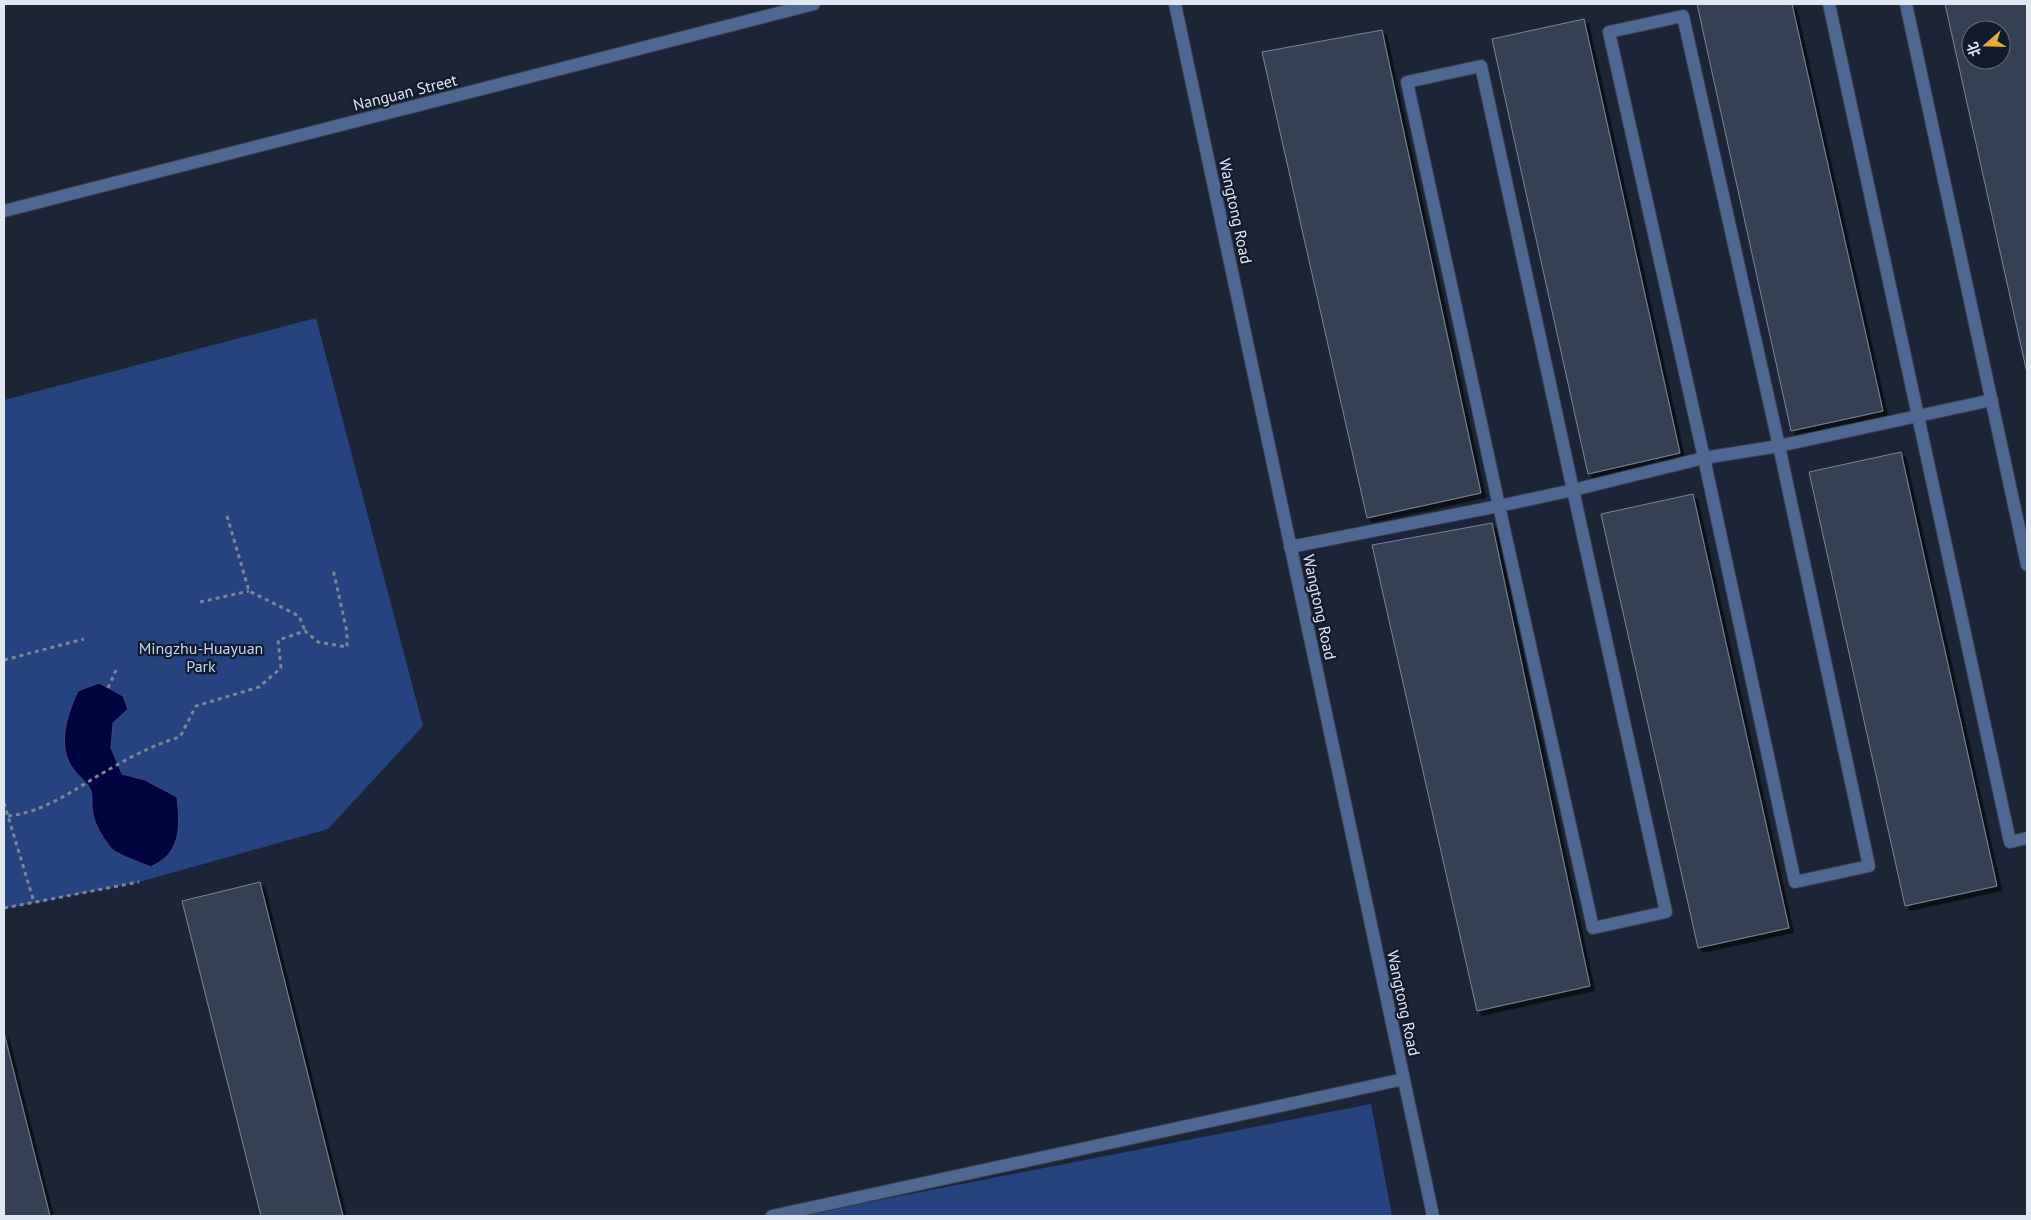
<svg xmlns="http://www.w3.org/2000/svg" width="2031" height="1220" font-family="'PT Sans','Noto Sans SC',sans-serif">
	<style>
		.green { fill: #24437f }
		.water { fill: #00053f; stroke: #434975 }
		.building { fill: #364154; stroke: #79859a; fill-rule: evenodd; filter: url(#shadow) }
		.lines { fill: none; stroke-linecap: round; stroke-linejoin: round }
		.minor-casing { stroke: #374050; stroke-width: 14 }
		.path { stroke: #7d8694; stroke-width: 3; stroke-dasharray: 4 4; stroke-linecap: butt }
		.minor { stroke: #4f6793; stroke-width: 12 }
		.labels { text-anchor: middle; dominant-baseline: central; stroke-width: 4.5; stroke-linejoin: round; paint-order: stroke }
		.street-label { font-size: 16px; fill: #e0e7f3; stroke: #121b2c }
		.park-label { font-size: 16px; fill: #c2d6fb; stroke: #121b2c }
	</style>
	<defs>
		<filter id="shadow"><feDropShadow dx="4.5" dy="4.5" stdDeviation="0" flood-color="#0009"/></filter>
	</defs>
	<rect width="100%" height="100%" fill="#1b2536"/>
	<path class="green" d="M 316,318 L 423,726 L 328,829 L 139,882 L 4,909 L 4,400 Z
		M 1371,1104 L 1392,1216 L 799,1216 Z"/>
	<path class="water" d="M 99,683 L 123,696 L 128,709 L 113,723 L 111,748 L 122,774 L 145,780 L 177,797 C 179,817 182,839 167,856 C 163,860 156,864 151,867 C 139,862 127,858 116,852 C 107,847 94,823 93,814 C 91,806 93,798 91,791 C 88,782 80,778 74,770 C 56,747 67,715 78,691 Z"/>
	<path class="building" d="M 1697,4 L 1792,4 L 1883,411 L 1791,431 Z
		M 1945,4 L 2027,4 L 2027,373 ZM 1971,30 L 2001,30 L 2001,60 L 1971,60 Z
		M 1584,19 L 1680,453 L 1588,474 L 1492,39 Z
		M 1382,30 L 1481,493 L 1367,518 L 1262,52 Z
		M 1901,452 L 1997,886 L 1905,906 L 1809,472 Z
		M 1693,494 L 1789,928 L 1698,948 L 1601,514 Z
		M 1492,523 L 1590,986 L 1477,1011 L 1372,545 Z
		M 260,882 L 343,1216 L 261,1216 L 182,901 Z
		M 4,1033 L 50,1216 L 4,1216 Z"/>
	<g class="lines">
		<g class="minor-casing">
			<path id="minor" d="M 1175,4 L 1433,1216
				M 1829,4 L 2010,842 L 2027,838
				M 1906,4 L 2027,565
				M 1683,16 L 1779,446 L 1869,866 L 1795,882 L 1704,458 L 1609,32 Z
				M 4,211 L 814,4
				M 1290,547 L 1499,506 L 1593,928 L 1666,912 L 1573,490 L 1499,506 L 1407,82 L 1481,66 L 1573,490 L 1704,458 L 1779,446 L 1992,400
				M 772,1216 L 1404,1079"/>
		</g>
		<path class="path" d="M 227,516 L 249,591 L 299,616 L 305,631
			M 200,602 L 249,591
			M 4,660 L 84,639
			M 108,688 L 116,670
			M 4,803 L 34,902
			M 8,816 C 37,813 62,798 86,783 C 116,765 146,747 180,737 L 196,706 L 259,687 L 281,668 L 278,640 L 305,631 L 318,642 L 347,647 L 347,632 L 333,569
			M 4,908 L 139,882"/>
		<use href="#minor" class="minor"/>
	</g>
	<g class="labels">
		<g class="street-label">
			<text transform="translate(405 92) rotate(-14)">Nanguan Street</text>
			<text transform="translate(1236 211) rotate(78)">Wangtong Road</text>
			<text transform="translate(1320 607) rotate(78)">Wangtong Road</text>
			<text transform="translate(1404 1003) rotate(78)">Wangtong Road</text>
		</g>
		<g class="park-label">
			<text x="201" y="648">Mingzhu-Huayuan<tspan x="201" dy="18">Park</tspan></text>
		</g>
	</g>
	<rect width="2031" height="1220" fill="none" stroke="#e0e7f3" stroke-width="10"/>
	<g transform="translate(1986 45) rotate(250)"><circle r="24" fill="#121b2c" stroke="#646d7c"/>
	<path d="M0-4L9 19L0 12L-9 19Z" fill="#e5ad35"/>
	<text y="-8" font-size="14" font-weight="bold" text-anchor="middle" fill="#e0e7f3">北</text>
	</g>
</svg>
